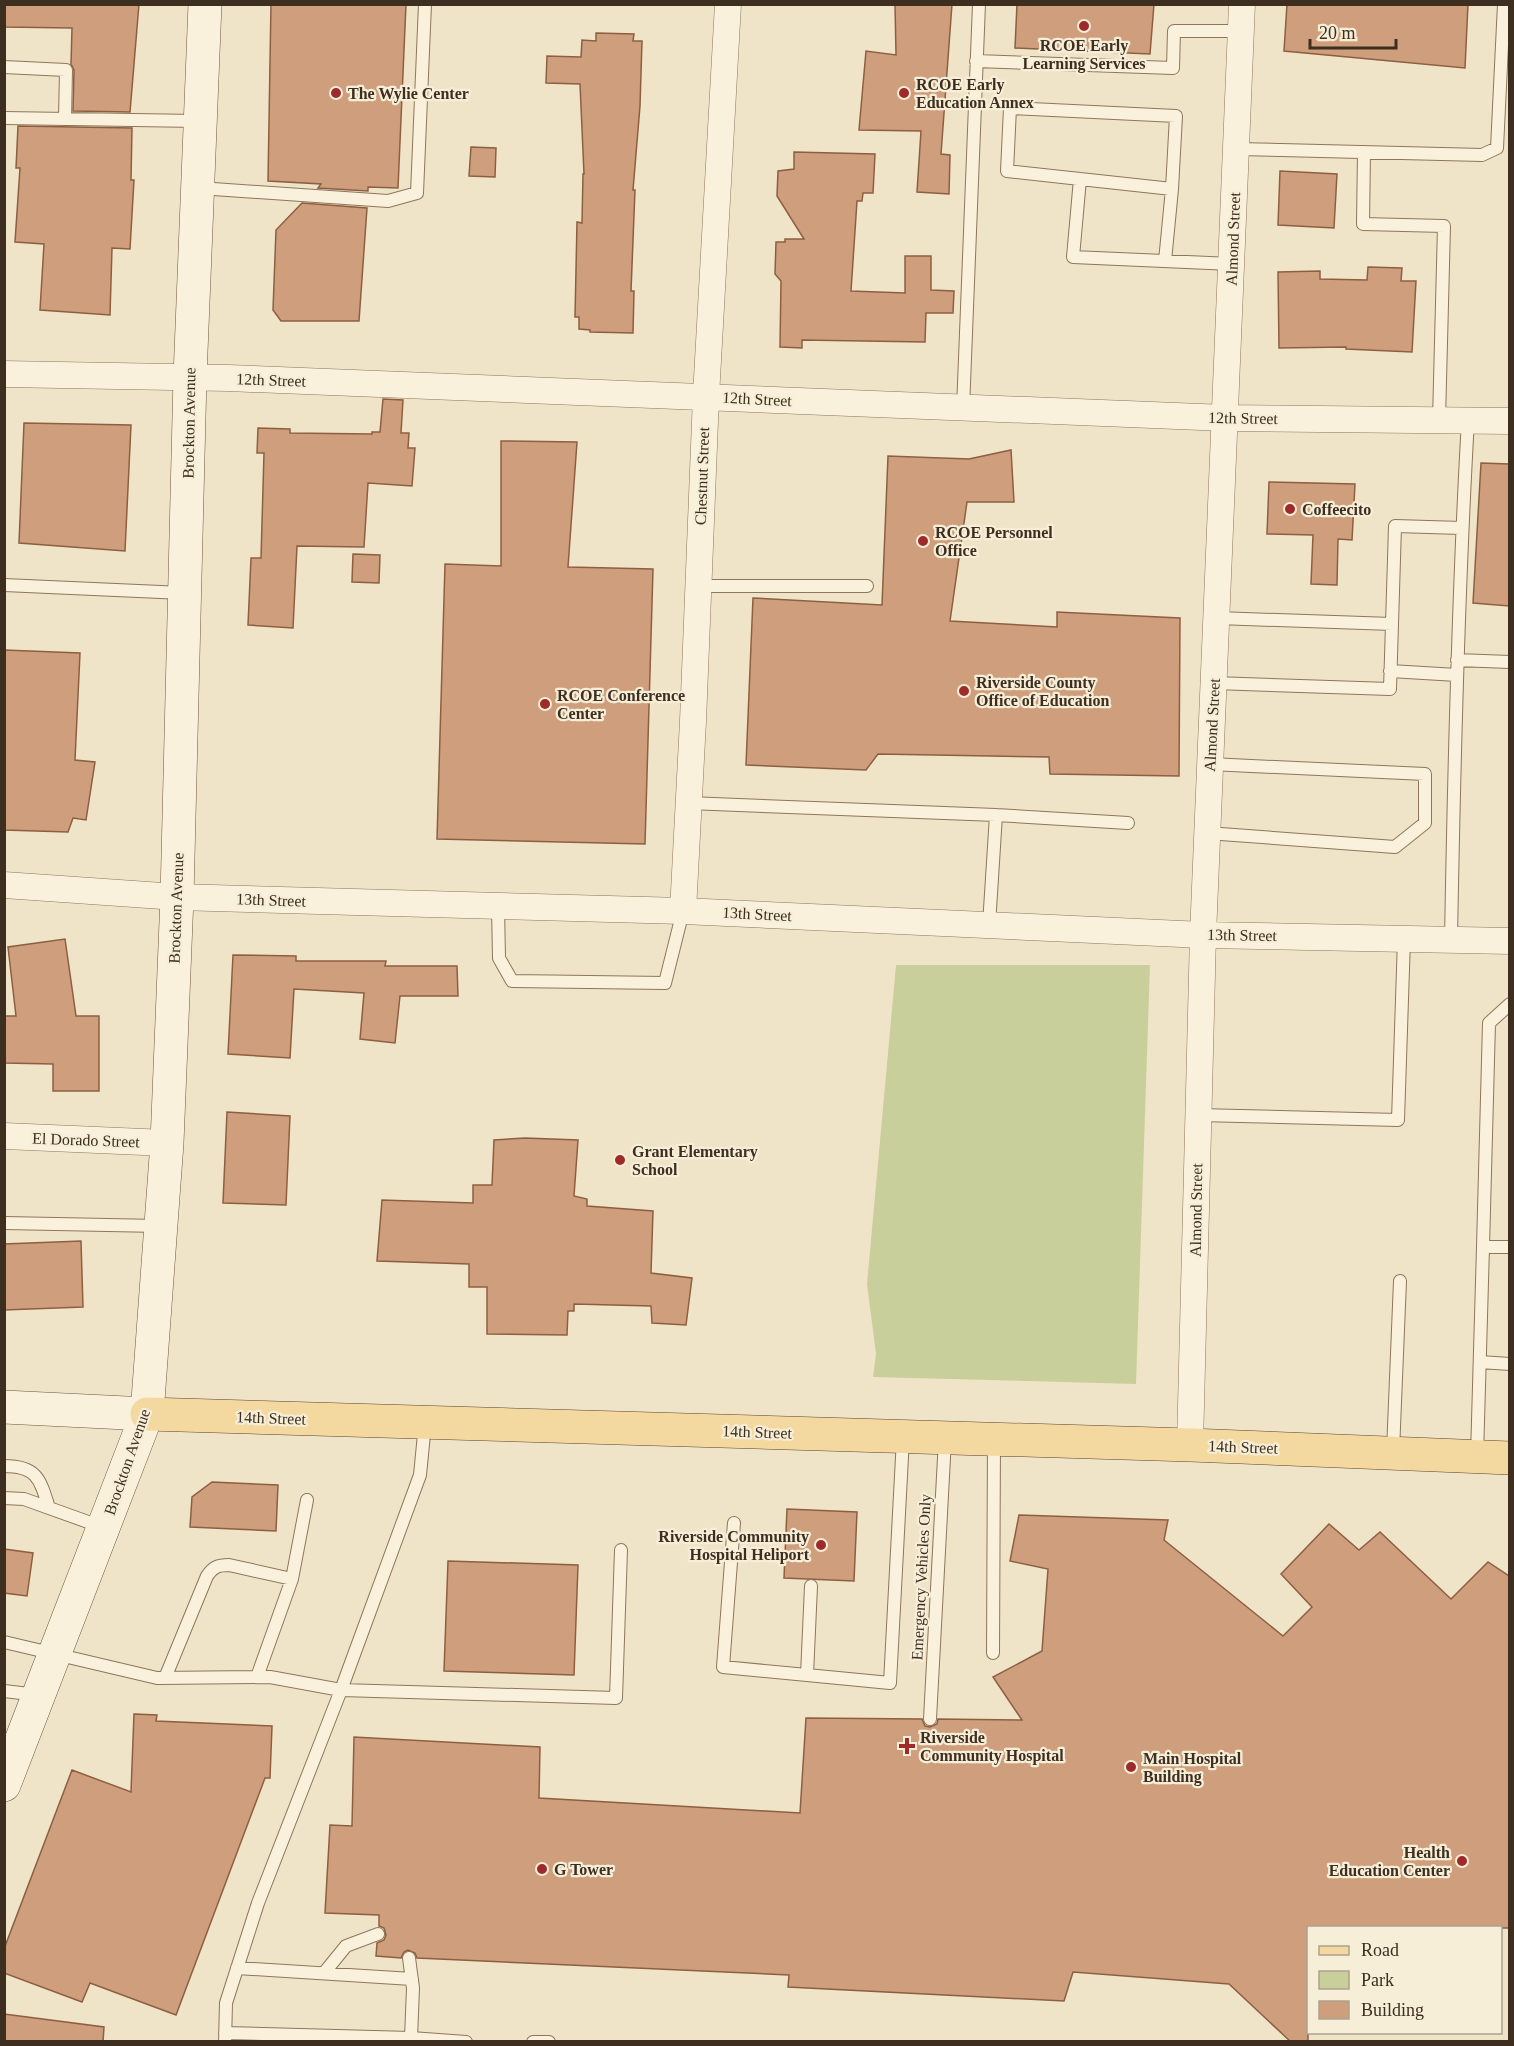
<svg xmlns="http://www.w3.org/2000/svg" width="1514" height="2046" font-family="Georgia,serif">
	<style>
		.green { fill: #c9cf9b }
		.building { fill: #cf9f7d; stroke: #8d5f41; stroke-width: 1.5 }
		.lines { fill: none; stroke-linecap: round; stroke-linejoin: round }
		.lane-casing { stroke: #8d765c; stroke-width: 14 }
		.street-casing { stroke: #8d765c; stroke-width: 27 }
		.secondary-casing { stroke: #6f573f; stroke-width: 34 }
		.primary-casing { stroke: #5b4430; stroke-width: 34 }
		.lane { stroke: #faf1dc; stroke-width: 12 }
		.street { stroke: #faf1dc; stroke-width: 26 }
		.secondary { stroke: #faf1dc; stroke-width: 33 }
		.primary { stroke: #f3d9a0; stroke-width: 33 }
		.poi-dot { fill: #9e2a2b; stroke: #f7eed8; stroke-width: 2 }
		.labels { text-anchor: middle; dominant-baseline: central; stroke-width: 4.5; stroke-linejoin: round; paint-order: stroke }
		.poi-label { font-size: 16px; font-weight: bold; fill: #3d2e20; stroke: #f7eed8; text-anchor: start }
		.street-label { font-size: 16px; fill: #3d2e20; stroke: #f7eed8 }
	</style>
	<rect width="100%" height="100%" fill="#f0e4c8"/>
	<path class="green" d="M 896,965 L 1150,965 L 1136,1384 L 873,1377 L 876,1354 L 867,1284 Z"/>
	<path class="building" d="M 4,4 L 139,4 L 130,112 L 73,111 L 74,70 L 71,64 L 72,28 L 4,27 Z
		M 271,4 L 406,4 L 398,188 L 368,187 L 368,191 L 318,188 L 321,184 L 268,181 Z
		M 895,4 L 952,4 L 941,154 L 950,155 L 949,194 L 917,192 L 921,131 L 859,130 L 866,51 L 896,55 Z
		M 1017,4 L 1154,4 L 1150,54 L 1015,48 Z
		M 1287,4 L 1468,4 L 1465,68 L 1284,51 Z
		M 596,33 L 634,34 L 633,41 L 642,41 L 640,106 L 633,190 L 635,190 L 631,291 L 634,291 L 633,333 L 590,332 L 590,330 L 579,329 L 579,317 L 575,317 L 577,222 L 582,223 L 583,174 L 584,174 L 580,84 L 546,83 L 547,56 L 581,57 L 582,40 L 596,41 Z
		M 18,126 L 132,128 L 131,180 L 134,180 L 130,249 L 112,248 L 110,315 L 40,310 L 44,244 L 15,242 L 20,168 L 16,168 Z
		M 471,147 L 496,148 L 495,177 L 469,176 Z
		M 794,152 L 875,154 L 873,193 L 863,193 L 862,201 L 857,201 L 851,291 L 905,293 L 905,256 L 931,256 L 931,290 L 954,291 L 953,313 L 926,313 L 925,342 L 802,340 L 802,348 L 780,347 L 781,281 L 775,274 L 776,242 L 785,242 L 785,239 L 804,239 L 777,196 L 778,171 L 794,169 Z
		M 1280,171 L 1337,174 L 1334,228 L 1278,225 Z
		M 302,203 L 367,208 L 359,321 L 281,321 L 273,310 L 276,230 Z
		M 1368,267 L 1402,268 L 1401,281 L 1416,281 L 1412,352 L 1346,349 L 1346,347 L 1279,348 L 1278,272 L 1320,271 L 1320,279 L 1367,280 Z
		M 383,399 L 403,400 L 401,433 L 409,433 L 408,448 L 415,448 L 412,486 L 368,483 L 364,547 L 297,546 L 293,628 L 248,625 L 251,558 L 261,558 L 264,453 L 257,453 L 258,428 L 290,429 L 290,433 L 372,434 L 372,432 L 380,432 Z
		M 24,423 L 131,425 L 125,551 L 19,543 Z
		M 501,441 L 577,442 L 568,567 L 653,569 L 645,844 L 437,839 L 445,564 L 501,566 Z
		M 1011,450 L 1014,502 L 967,502 L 950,621 L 1057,627 L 1057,612 L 1180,618 L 1179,776 L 1050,774 L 1049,757 L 878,754 L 866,770 L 746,765 L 753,598 L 882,605 L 888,456 L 969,459 Z
		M 1481,463 L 1509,464 L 1509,606 L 1473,603 Z
		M 1269,482 L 1355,484 L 1352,540 L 1338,539 L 1337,585 L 1311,584 L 1313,535 L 1267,534 Z
		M 353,554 L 380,555 L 379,583 L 352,582 Z
		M 4,650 L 80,653 L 75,760 L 95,762 L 86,820 L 73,818 L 68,832 L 4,830 Z
		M 65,939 L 76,1016 L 99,1016 L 99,1091 L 53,1091 L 53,1064 L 4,1063 L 4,1016 L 16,1016 L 8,947 Z
		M 233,955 L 296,956 L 296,961 L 386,961 L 385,966 L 457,966 L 458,996 L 400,996 L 395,1043 L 360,1039 L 364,993 L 294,989 L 290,1058 L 228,1054 Z
		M 227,1112 L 290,1116 L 286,1205 L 223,1203 Z
		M 525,1138 L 578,1140 L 574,1196 L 587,1199 L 587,1206 L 653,1211 L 651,1273 L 692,1278 L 686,1325 L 652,1323 L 651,1306 L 574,1304 L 574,1311 L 568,1311 L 567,1335 L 487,1334 L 487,1287 L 469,1287 L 469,1264 L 377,1261 L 382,1200 L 473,1203 L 473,1185 L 492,1185 L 494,1140 Z
		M 81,1241 L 83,1307 L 4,1310 L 4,1244 Z
		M 212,1482 L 278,1485 L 276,1531 L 190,1527 L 192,1497 Z
		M 787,1509 L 857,1512 L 854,1581 L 784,1578 Z
		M 1019,1515 L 1168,1520 L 1164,1540 L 1283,1636 L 1312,1607 L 1281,1574 L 1329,1524 L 1359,1550 L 1380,1532 L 1451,1599 L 1488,1562 L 1509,1576 L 1509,1928 L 1308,1928 L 1308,2042 L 1291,2042 L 1229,1984 L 1073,1972 L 1064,2001 L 788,1987 L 789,1975 L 417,1958 L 415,1953 L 408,1950 L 404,1952 L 401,1958 L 376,1956 L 377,1943 L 384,1940 L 386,1935 L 384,1928 L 379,1926 L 379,1915 L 325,1913 L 330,1825 L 352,1826 L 354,1737 L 540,1747 L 539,1798 L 800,1813 L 806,1718 L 922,1719 L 925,1726 L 930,1727 L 937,1724 L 938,1719 L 1022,1720 L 993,1677 L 1042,1651 L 1048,1569 L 1010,1561 Z
		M 4,1549 L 33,1553 L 27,1596 L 4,1593 Z
		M 448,1561 L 578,1565 L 574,1675 L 444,1671 Z
		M 134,1714 L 157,1715 L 156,1721 L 272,1726 L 270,1778 L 265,1778 L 176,2015 L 90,1983 L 82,2002 L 4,1973 L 4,1949 L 72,1770 L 131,1792 Z
		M 4,2014 L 104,2027 L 103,2042 L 4,2042 Z"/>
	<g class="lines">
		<g class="lane-casing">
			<path id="lane" d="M 976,61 L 1173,68 L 1174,31 L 1242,31
				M 4,67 L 66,70 L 65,119
				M 4,118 L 198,121
				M 1237,149 L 1482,155 L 1497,148 L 1504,4
				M 1364,152 L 1363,224 L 1444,226 L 1439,420
				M 1080,179 L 1007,171 L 1010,108 L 1176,116 L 1172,189 L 1165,261
				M 199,188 L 388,201 L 417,193 L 425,4
				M 1172,189 L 1080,179 L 1073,257 L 1232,264
				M 963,409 L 979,4
				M 4,585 L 183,593
				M 698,586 L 867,586
				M 1392,624 L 1395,526 L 1462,528
				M 1457,660 L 1510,662
				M 1390,671 L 1457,675
				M 1214,683 L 1390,689 L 1392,624 L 1217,618
				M 688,803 L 996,815 L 1128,823
				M 1207,833 L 1395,847 L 1425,823 L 1425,774 L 1210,764
				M 498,907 L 499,958 L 512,981 L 665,983 L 683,911
				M 989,925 L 996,815
				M 1451,940 C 1454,766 1458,593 1468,420
				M 1510,1004 L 1489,1023 L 1483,1247 L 1510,1247
				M 1198,1115 L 1398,1120 L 1404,939
				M 4,1223 L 160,1226
				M 1480,1362 L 1510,1364
				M 1393,1451 L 1400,1281
				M 1477,1456 L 1483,1247
				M 4,1466 C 37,1466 40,1479 49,1508
				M 4,1498 L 24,1499 L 102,1527
				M 734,1523 L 723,1667 L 807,1675
				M 811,1586 L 807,1675 L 890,1683 L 903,1438
				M 4,1642 L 157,1678 L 270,1677 L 341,1690 L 420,1475 L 425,1424
				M 993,1653 L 994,1441
				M 257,1677 L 292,1579
				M 165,1678 L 207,1576 C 213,1567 218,1565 229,1565 L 292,1579 L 307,1500
				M 4,1691 L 38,1695
				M 930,1719 L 945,1439
				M 237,1968 L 412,1979
				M 324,1973 L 346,1946 L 378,1934
				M 225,2033 L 411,2038 L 413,1988 L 409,1958
				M 411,2038 L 466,2042
				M 225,2042 L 226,2003 L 258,1903 L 341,1690 L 616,1698 L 621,1550
				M 533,2042 L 549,2042"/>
		</g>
		<g class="street-casing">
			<path id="street" d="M 4,374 L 228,378 L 1226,418 L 1510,421
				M 4,885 L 177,897 L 683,911 L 1203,935 L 1510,941
				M 683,911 L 693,721 L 706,396 L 728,4
				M 4,1136 L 167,1143
				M 1190,1445 L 1203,935 L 1242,4"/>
		</g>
		<g class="secondary-casing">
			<path id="secondary" d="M 4,1407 L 147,1414
				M 4,1785 L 147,1414 L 167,1143 L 177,897 L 190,377 L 205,4"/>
		</g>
		<g class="primary-casing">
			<path id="primary" d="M 147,1414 L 1190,1445 L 1510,1458"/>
		</g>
		<use href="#lane" class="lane"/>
		<use href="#street" class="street"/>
		<use href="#secondary" class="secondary"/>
		<use href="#primary" class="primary"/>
	</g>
	<g class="poi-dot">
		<circle cx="1084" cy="26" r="6"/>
		<circle cx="336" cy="93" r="6"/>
		<circle cx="904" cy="93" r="6"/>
		<circle cx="1290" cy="509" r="6"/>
		<circle cx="923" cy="541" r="6"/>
		<circle cx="964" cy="691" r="6"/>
		<circle cx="545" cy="704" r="6"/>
		<circle cx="620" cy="1160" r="6"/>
		<circle cx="821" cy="1545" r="6"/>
		<path d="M904 1737h6v6h6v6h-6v6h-6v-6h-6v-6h6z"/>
		<circle cx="1131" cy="1767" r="6"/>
		<circle cx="1462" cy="1861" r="6"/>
		<circle cx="542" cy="1869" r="6"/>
	</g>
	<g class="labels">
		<g class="poi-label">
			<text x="1084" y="45" text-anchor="middle">RCOE Early<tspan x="1084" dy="18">Learning Services</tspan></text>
			<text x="916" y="84">RCOE Early<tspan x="916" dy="18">Education Annex</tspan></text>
			<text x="348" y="93">The Wylie Center</text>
			<text x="1302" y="509">Coffeecito</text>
			<text x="935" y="532">RCOE Personnel<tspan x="935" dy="18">Office</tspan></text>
			<text x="976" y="682">Riverside County<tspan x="976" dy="18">Office of Education</tspan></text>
			<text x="557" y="695">RCOE Conference<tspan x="557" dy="18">Center</tspan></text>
			<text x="632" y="1151">Grant Elementary<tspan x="632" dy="18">School</tspan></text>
			<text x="809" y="1536" text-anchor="end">Riverside Community<tspan x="809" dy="18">Hospital Heliport</tspan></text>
			<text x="920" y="1737">Riverside<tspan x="920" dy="18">Community Hospital</tspan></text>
			<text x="1143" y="1758">Main Hospital<tspan x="1143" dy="18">Building</tspan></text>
			<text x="1450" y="1852" text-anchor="end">Health<tspan x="1450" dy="18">Education Center</tspan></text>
			<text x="554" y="1869">G Tower</text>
		</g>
		<g class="street-label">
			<text transform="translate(1233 239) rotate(-88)">Almond Street</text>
			<text transform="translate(271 380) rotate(2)">12th Street</text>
			<text transform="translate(757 399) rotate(3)">12th Street</text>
			<text transform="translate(1243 418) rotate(1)">12th Street</text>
			<text transform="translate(189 423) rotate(-89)">Brockton Avenue</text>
			<text transform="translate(702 476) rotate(-88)">Chestnut Street</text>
			<text transform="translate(1212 725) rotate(-87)">Almond Street</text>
			<text transform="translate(271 900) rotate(2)">13th Street</text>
			<text transform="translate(176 908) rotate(-88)">Brockton Avenue</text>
			<text transform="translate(757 914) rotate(3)">13th Street</text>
			<text transform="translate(1242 935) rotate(1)">13th Street</text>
			<text transform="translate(86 1140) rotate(2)">El Dorado Street</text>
			<text transform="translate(1196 1210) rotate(-89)">Almond Street</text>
			<text transform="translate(271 1418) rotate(2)">14th Street</text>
			<text transform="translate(757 1432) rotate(2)">14th Street</text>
			<text transform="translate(1243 1447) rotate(2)">14th Street</text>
			<text transform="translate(127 1462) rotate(-71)">Brockton Avenue</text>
			<text transform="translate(921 1577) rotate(-87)">Emergency Vehicles Only</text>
		</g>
	</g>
	<rect width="1514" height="2046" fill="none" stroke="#3d2e20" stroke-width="12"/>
	<rect x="1307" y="1926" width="195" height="108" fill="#f7eed8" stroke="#ada18e" stroke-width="1.5"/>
	<rect x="1319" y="1946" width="30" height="9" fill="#f3d9a0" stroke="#ada18e" stroke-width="1.5"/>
	<text x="1361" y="1956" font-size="18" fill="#3d2e20">Road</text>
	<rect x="1319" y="1971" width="30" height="18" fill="#c9cf9b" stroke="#ada18e" stroke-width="1.5"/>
	<text x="1361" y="1986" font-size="18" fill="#3d2e20">Park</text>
	<rect x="1319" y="2001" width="30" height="18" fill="#cf9f7d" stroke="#ada18e" stroke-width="1.5"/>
	<text x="1361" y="2016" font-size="18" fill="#3d2e20">Building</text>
	<path d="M1310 39v9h86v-9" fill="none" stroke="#3d2e20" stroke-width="3"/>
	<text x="1319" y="39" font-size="18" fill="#3d2e20" stroke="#f7eed8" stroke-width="4.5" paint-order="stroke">20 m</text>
</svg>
